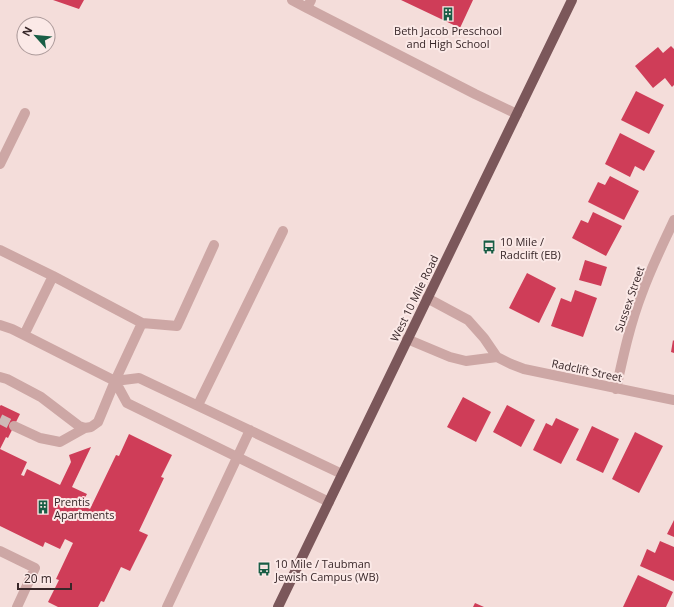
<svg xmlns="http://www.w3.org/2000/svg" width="674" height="607" font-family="'Open Sans',sans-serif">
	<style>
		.building { fill: #cf3d58 }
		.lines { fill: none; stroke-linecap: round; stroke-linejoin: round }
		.minor-tunnel { stroke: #ceb9b7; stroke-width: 10; stroke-dasharray: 10 5; stroke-linecap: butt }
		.minor { stroke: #cda7a5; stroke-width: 10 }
		.major { stroke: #7b575a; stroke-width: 10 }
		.labels { text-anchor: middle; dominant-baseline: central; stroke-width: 4; stroke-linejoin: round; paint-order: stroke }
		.poi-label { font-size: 11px; fill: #382729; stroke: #fbe9e7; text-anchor: start }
		.street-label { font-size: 11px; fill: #382729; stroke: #fbe9e7 }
	</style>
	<rect width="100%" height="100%" fill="#f4ddda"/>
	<path class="building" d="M 53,0 L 84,0 L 79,9 Z
		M 401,0 L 473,0 L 460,28 Z
		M 671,46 L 674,49 L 674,85 L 672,87 L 665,78 L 653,88 L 635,66 L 658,47 L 663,53 Z
		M 636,91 L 664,105 L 649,134 L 621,120 Z
		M 620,133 L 655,151 L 644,171 L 635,166 L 630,177 L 605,164 Z
		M 610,176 L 639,191 L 624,220 L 588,202 L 598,182 L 605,185 Z
		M 593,212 L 622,226 L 606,256 L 572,238 L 581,220 L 588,223 Z
		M 585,260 L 607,267 L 601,286 L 579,280 Z
		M 527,273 L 556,288 L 539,323 L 509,308 Z
		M 575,290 L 597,298 L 583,337 L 551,326 L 561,298 L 571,302 Z
		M 673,340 L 674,341 L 674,353 L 671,352 Z
		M 463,397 L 491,412 L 476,442 L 447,427 Z
		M 1,405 L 20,414 L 8,438 L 6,437 L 0,449 L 27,462 L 21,475 L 24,476 L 27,469 L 60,485 L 71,462 L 69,455 L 91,447 L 72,487 L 87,494 L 81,505 L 90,509 L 116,455 L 119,456 L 129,434 L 172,455 L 161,477 L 164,478 L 139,531 L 148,535 L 130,571 L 121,567 L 104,602 L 101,601 L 98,607 L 58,607 L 48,602 L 59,580 L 56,579 L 73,543 L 65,539 L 60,549 L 45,542 L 43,547 L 0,526 L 0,406 Z
		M 507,405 L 535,420 L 521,447 L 493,432 Z
		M 556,418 L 579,429 L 561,464 L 533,450 L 546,423 L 552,426 Z
		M 592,426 L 619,439 L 603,473 L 576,460 Z
		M 635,432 L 663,446 L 639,493 L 612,479 Z
		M 674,520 L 674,537 L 667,534 Z
		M 660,541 L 674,547 L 674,581 L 640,566 L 647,549 L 655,553 Z
		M 638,575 L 673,592 L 666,607 L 623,607 Z
		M 475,603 L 484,607 L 473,607 Z"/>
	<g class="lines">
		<path class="minor-tunnel" d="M 0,419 L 14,426"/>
		<path class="minor" d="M 292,0 L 307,8
			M 311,0 L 307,8 L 475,94 L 517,114
			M 0,164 L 25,113
			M 0,250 L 53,276 L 142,323 L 115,381 L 98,422 L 91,427 L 85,428 L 79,426 L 41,397 L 7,379 L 0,377
			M 427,298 L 468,320 L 484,338 L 497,357 L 511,364 L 524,369 L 674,400
			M 142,323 L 177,326 L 214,245
			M 0,325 L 12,329 L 24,335 L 115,381 L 127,403 L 329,502
			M 24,335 L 53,276
			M 407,339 L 450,357 L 466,361 L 497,357
			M 115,381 L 139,378 L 342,474
			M 616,389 C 623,357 630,324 642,293 C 651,268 663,244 674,220
			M 198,405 L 283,231
			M 14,426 L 40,438 L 60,442 L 85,428
			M 0,551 L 35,568 L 17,607
			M 167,607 L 250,430"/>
		<path class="major" d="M 278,607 L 572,0"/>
	</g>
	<defs>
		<g id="building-bare" transform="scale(1.08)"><path d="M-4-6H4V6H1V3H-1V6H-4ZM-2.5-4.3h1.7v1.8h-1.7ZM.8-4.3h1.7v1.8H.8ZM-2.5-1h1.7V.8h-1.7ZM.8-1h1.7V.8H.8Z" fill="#195d45" stroke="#fbe9e7" stroke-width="2.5" paint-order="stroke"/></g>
		<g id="bus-bare" transform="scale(1.08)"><path d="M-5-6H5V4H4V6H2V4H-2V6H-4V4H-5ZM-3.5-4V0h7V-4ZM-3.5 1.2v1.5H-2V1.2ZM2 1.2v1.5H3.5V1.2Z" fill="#195d45" stroke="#fbe9e7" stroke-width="2.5" paint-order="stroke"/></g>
	</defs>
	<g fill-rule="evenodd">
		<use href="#building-bare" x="448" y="14"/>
		<use href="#bus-bare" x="489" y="247"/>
		<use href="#building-bare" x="43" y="507"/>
		<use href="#bus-bare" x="264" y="569"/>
	</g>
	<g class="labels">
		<g class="poi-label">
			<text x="448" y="30" text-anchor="middle">Beth Jacob Preschool<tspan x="448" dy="13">and High School</tspan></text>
			<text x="500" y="241">10 Mile /<tspan x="500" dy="13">Radclift (EB)</tspan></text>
			<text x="54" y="501">Prentis<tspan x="54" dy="13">Apartments</tspan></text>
			<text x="275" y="563">10 Mile / Taubman<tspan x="275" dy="13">Jewish Campus (WB)</tspan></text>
		</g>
		<g class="street-label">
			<text transform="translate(414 298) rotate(-64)">West 10 Mile Road</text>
			<text transform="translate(629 299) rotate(-71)">Sussex Street</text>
			<text transform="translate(587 370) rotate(12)">Radclift Street</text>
		</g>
	</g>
	<g transform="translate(36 36) rotate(297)"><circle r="19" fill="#fbe9e7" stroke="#ad9b9b"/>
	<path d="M0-3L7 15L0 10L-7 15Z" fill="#195d45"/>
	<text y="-6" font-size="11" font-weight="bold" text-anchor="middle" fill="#382729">N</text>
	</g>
	<path d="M18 583v6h53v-6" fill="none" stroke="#382729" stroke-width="2"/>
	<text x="24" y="583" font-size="12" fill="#382729" stroke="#fbe9e7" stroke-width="3" paint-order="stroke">20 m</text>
</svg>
